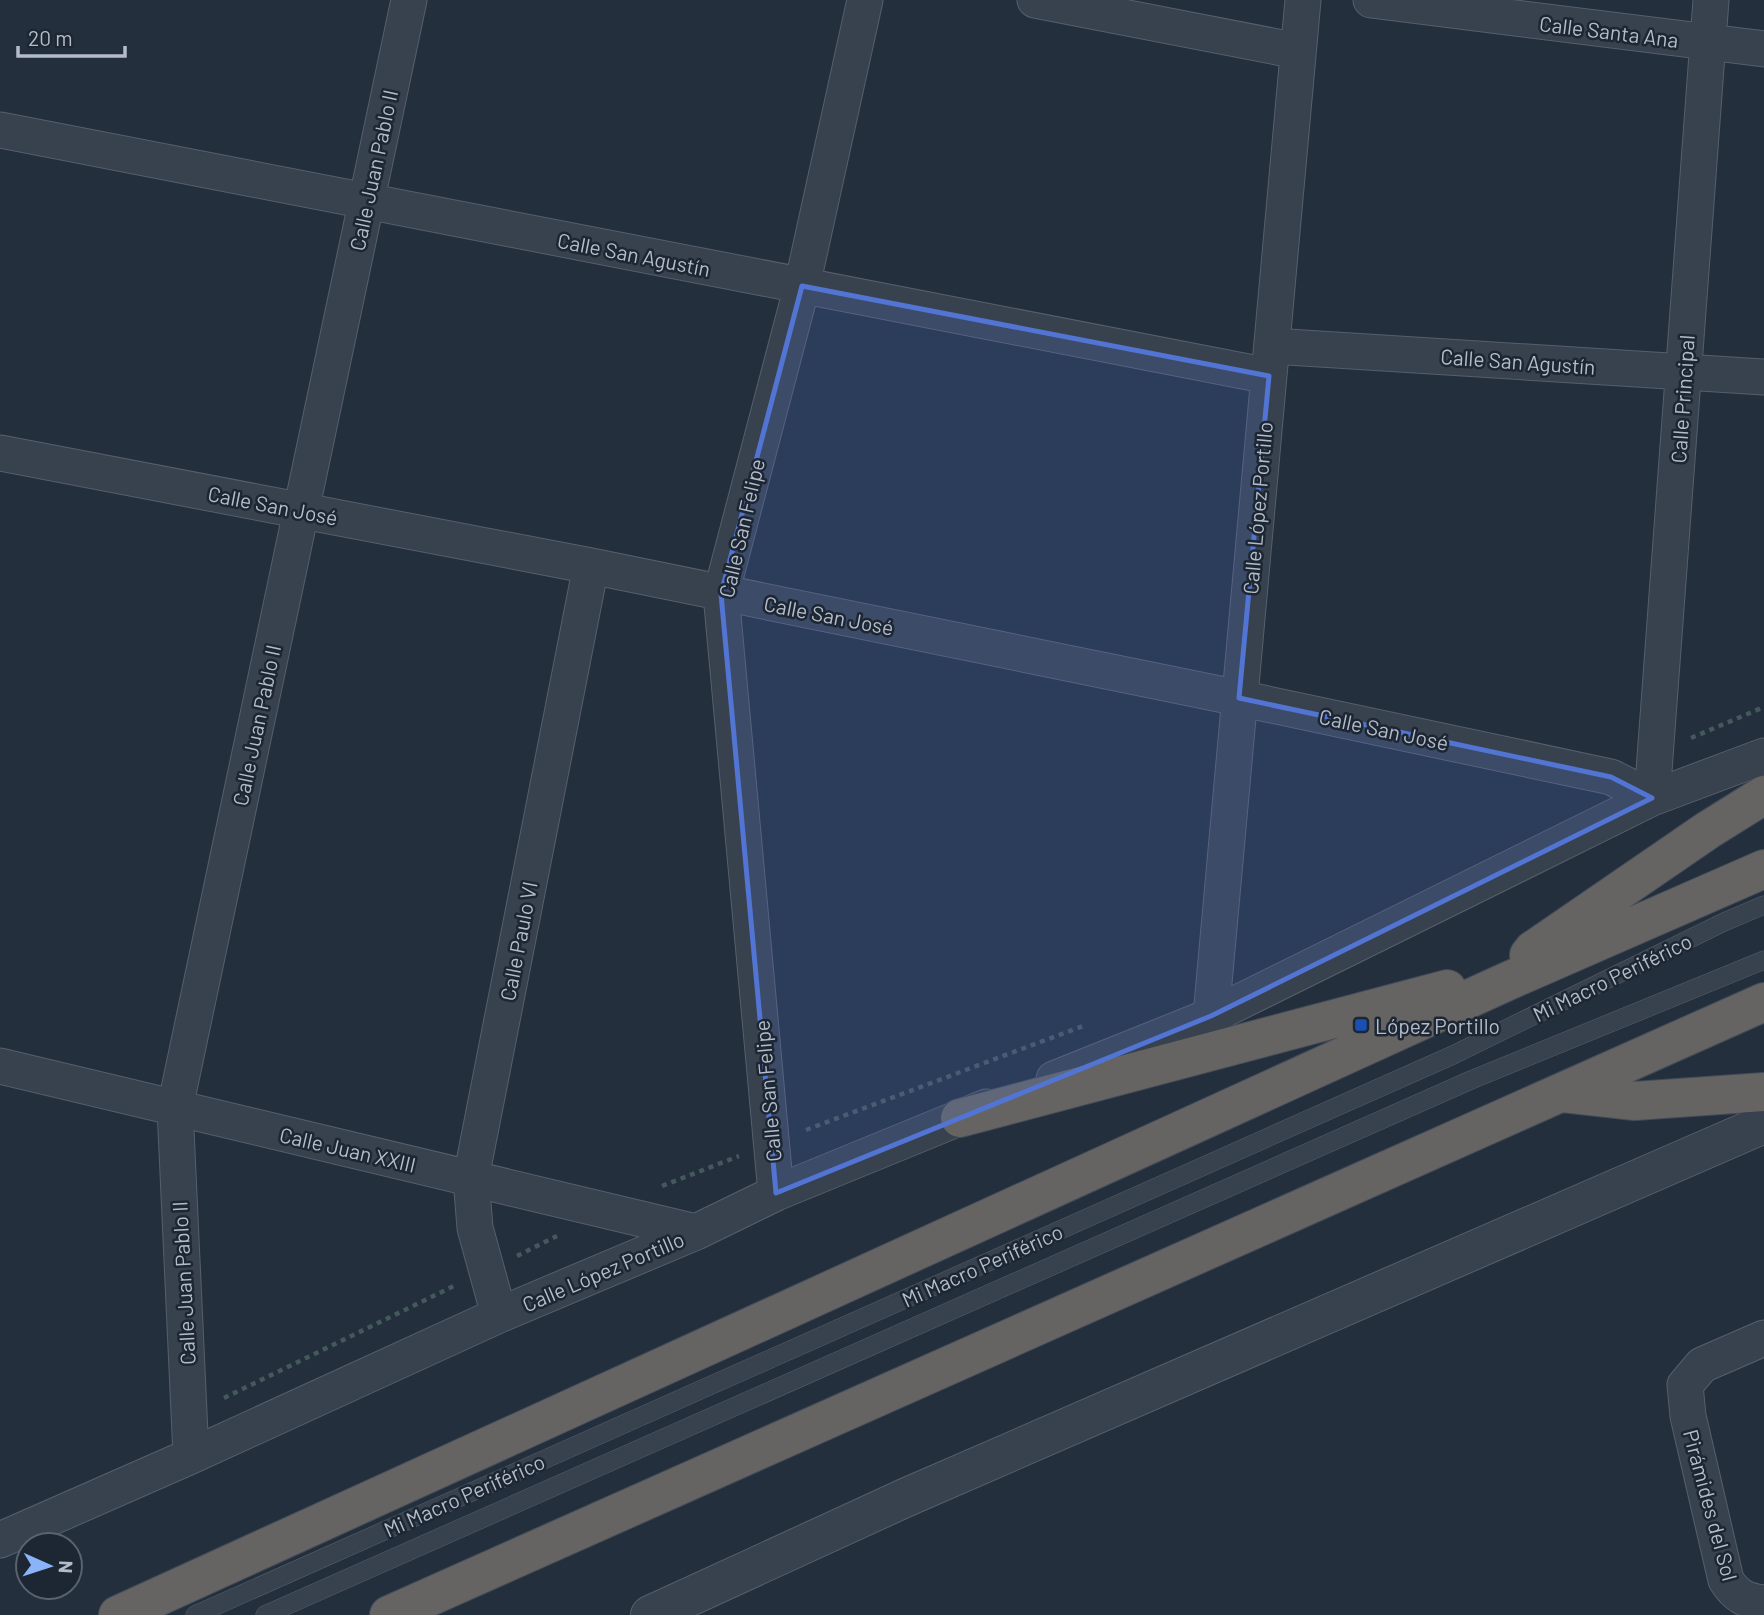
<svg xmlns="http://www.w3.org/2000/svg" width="1764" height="1615" font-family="Barlow,sans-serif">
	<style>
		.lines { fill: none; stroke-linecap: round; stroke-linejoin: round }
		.service-casing { stroke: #565f6c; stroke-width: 19 }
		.minor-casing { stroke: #565f6c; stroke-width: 37 }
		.tertiary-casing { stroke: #565f6c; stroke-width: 40 }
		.trunk-casing { stroke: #434c59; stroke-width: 40 }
		.path { stroke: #44595c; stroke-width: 4.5; stroke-dasharray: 5 5; stroke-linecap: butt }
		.service { stroke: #38414e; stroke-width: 18 }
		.minor { stroke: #38414e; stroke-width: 35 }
		.tertiary { stroke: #38414e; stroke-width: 38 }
		.trunk { stroke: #656462; stroke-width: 38 }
		.marked { fill: #5274d3; fill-opacity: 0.2; stroke: #5274d3; stroke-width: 5; stroke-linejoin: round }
		.transit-dot { fill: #1a4fb4; stroke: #1d2633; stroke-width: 2.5 }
		.labels { text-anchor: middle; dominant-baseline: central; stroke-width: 5; stroke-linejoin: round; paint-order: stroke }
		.street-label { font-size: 21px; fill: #b4bcc9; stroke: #1d2633 }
		.poi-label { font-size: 21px; fill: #b4bcc9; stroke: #1d2633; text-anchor: start }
	</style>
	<rect width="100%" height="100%" fill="#242f3e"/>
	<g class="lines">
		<g class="service-casing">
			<path id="service" d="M 195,1615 L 1453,1055 L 1724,922 L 1764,905
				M 265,1615 L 1471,1080 L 1764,960"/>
		</g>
		<g class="minor-casing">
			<path id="minor" d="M 1035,0 L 1298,51
				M 1371,0 L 1764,49
				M 0,130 L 1269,376
				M 1272,346 L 1764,377
				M 0,453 L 591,566 L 1239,698 L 1611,777 L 1652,798 L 1711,0
				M 1211,1016 L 1303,0
				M 0,1066 L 696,1232
				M 1054,1079 L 1211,1016 L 1652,798 L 1764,756
				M 776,1193 L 721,594 L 802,286 L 865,0
				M 499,1315 L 475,1228 L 471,1178 L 591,566
				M 1764,1338 L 1702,1365 L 1685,1385 L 1688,1416 L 1726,1580 C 1736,1596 1746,1601 1764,1603
				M 191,1456 L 175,1108 L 409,0
				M 0,1540 L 191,1456 L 499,1315 L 696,1232 L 776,1193 L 986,1107"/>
		</g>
		<g class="tertiary-casing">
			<path id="tertiary" d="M 650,1615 L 907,1497 L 1764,1124"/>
		</g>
		<g class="trunk-casing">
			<path id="trunk" d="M 1529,955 L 1533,950 L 1708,830 L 1764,795
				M 1563,1093 L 1635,1101 L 1764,1092
				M 960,1118 L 1447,989
				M 118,1615 L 1508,981 L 1764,869
				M 389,1615 L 1764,1002"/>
		</g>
		<path class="path" d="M 1691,738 L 1764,707
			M 806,1130 L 1083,1026
			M 662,1186 L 739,1156
			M 517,1256 L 557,1236
			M 224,1398 L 456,1285"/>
		<use href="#service" class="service"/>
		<use href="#minor" class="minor"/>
		<use href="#tertiary" class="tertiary"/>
		<use href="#trunk" class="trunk"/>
	</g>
	<path class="marked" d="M 802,286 L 1269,376 L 1239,698 L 1611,777 L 1652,798 L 1211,1016 L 776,1193 L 721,594 Z"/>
	<rect class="transit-dot" x="1354" y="1018" width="14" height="14" rx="3.5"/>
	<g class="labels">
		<g class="street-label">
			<text transform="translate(1609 31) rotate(7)">Calle Santa Ana</text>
			<text transform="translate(373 170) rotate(-78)">Calle Juan Pablo II</text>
			<text transform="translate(634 254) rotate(11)">Calle San Agustín</text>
			<text transform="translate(1518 361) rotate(4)">Calle San Agustín</text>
			<text transform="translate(1682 399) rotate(-86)">Calle Principal</text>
			<text transform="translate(273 505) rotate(11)">Calle San José</text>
			<text transform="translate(1257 508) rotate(-85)">Calle López Portillo</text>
			<text transform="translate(741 528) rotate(-77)">Calle San Felipe</text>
			<text transform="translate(829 615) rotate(11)">Calle San José</text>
			<text transform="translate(256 725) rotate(-78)">Calle Juan Pablo II</text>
			<text transform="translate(1384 729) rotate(12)">Calle San José</text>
			<text transform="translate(518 941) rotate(-79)">Calle Paulo VI</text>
			<text transform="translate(1612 977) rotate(-26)">Mi Macro Periférico</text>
			<text transform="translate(767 1091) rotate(-95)">Calle San Felipe</text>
			<text transform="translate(348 1149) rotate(13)">Calle Juan XXIII</text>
			<text transform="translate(982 1265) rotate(-24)">Mi Macro Periférico</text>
			<text transform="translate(603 1271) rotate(-23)">Calle López Portillo</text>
			<text transform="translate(183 1283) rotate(-93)">Calle Juan Pablo II</text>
			<text transform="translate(464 1495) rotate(-24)">Mi Macro Periférico</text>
			<text transform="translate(1711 1505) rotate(75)">Pirámides del Sol</text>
		</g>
		<g class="poi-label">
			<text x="1375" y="1025">López Portillo</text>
		</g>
	</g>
	<g transform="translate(49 1566) rotate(93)"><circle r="33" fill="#1d2633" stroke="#59626f" stroke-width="2"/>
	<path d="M0-5L12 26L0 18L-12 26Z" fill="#8ab4f8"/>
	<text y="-10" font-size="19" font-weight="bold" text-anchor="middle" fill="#b4bcc9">N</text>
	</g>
	<path d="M18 46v10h107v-10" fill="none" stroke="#b4bcc9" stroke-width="3.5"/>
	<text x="28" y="46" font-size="21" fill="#b4bcc9" stroke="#1d2633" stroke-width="5" paint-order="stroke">20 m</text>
</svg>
